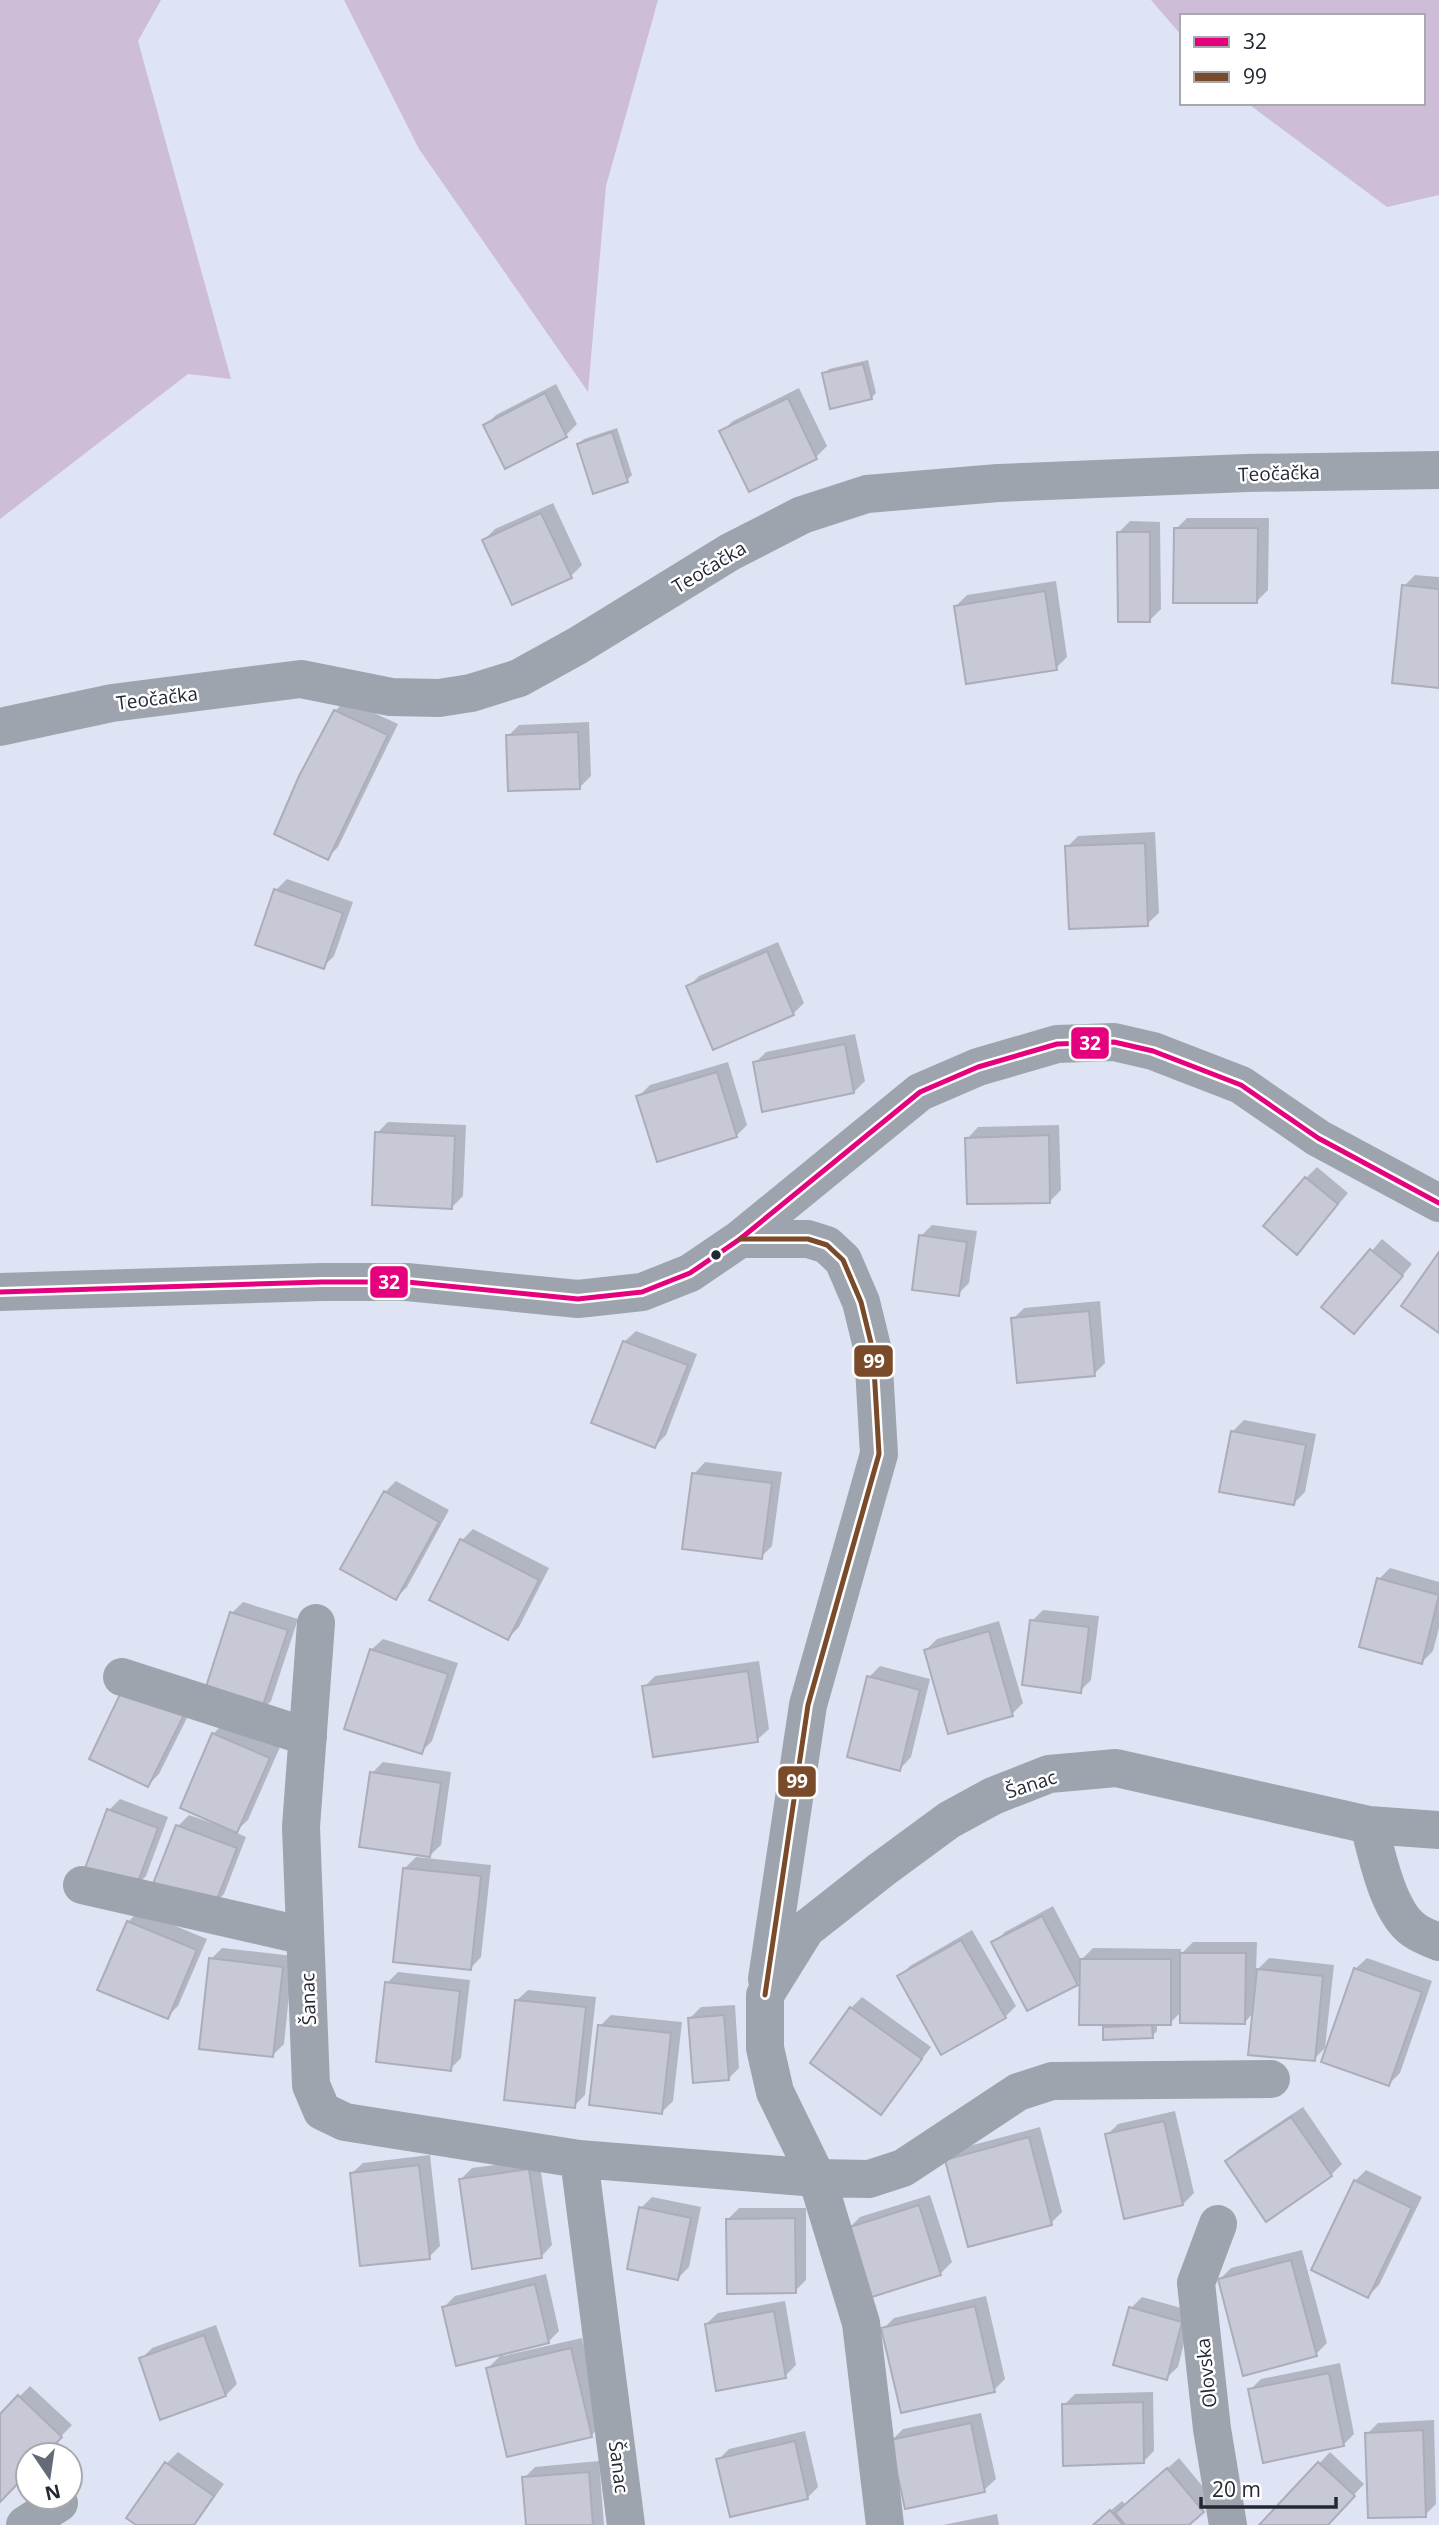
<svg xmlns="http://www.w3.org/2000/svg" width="1439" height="2525" font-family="'Open Sans',sans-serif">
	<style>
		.forest { fill: #cdbdd6 }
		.shadow { fill: #0003 }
		.building { fill: #c8c9d6; stroke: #acacba; stroke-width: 2 }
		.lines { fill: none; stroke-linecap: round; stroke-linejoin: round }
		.minor { stroke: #9ea4ad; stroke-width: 38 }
		.bus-1-casing { stroke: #fff; stroke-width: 10 }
		.bus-2-casing { stroke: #fff; stroke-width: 10 }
		.bus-1 { stroke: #e5007d; stroke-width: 5 }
		.bus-2 { stroke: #7a4b2a; stroke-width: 5 }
		.bus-dot { fill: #242834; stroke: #fff; stroke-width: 2.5 }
		.labels { text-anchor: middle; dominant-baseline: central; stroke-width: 5; stroke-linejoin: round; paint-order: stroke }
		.street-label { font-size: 19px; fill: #242834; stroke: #fff }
		.line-badge { stroke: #fff; stroke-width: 2.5 }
		.badge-label { font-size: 19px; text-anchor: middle; font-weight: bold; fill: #fff }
	</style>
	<rect width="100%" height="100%" fill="#dfe4f4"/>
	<path class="forest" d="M 0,0 L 161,0 L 138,41 L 231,379 L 188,374 L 0,519 Z
		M 344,0 L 658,0 L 606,186 L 588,392 L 419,149 Z
		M 1151,0 L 1439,0 L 1439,195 L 1387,207 L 1247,103 L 1423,103 L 1423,16 L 1182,16 L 1182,36 Z"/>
	<path class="shadow" d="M 868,360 L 876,393 L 871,398 L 824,374 L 829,369 Z
		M 556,384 L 577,424 L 566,435 L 485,426 L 496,415 Z
		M 799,388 L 827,446 L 816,457 L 750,490 L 721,432 L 733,421 Z
		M 617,428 L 632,475 L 627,480 L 578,444 L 584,439 Z
		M 553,503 L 582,565 L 571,576 L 484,540 L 495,529 Z
		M 1187,518 L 1269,518 L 1268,590 L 1257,601 L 1176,529 Z
		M 1130,521 L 1160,522 L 1161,609 L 1150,620 L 1119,532 Z
		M 1415,575 L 1439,577 L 1439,687 L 1404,586 Z
		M 1056,581 L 1067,657 L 1056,668 L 956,606 L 967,595 Z
		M 346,700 L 398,724 L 338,847 L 327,858 L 335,711 Z
		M 589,722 L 591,776 L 580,787 L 508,736 L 519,725 Z
		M 1155,832 L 1159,913 L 1147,924 L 1067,847 L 1078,836 Z
		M 287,879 L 353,902 L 334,956 L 323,967 L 276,890 Z
		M 778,942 L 804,1003 L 793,1014 L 688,987 L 699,976 Z
		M 855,1034 L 865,1081 L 854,1092 L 755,1063 L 766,1052 Z
		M 728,1062 L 747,1125 L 736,1136 L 638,1097 L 650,1085 Z
		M 388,1122 L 466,1125 L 463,1196 L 452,1207 L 377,1133 Z
		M 1059,1125 L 1061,1190 L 1050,1201 L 967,1139 L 978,1127 Z
		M 1317,1167 L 1348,1193 L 1308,1241 L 1306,1178 Z
		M 932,1225 L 977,1231 L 969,1283 L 958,1294 L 921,1236 Z
		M 1382,1239 L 1412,1264 L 1365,1321 L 1324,1307 Z
		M 1100,1301 L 1105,1363 L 1094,1374 L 1013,1319 L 1024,1308 Z
		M 636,1331 L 697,1354 L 666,1435 L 655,1446 L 624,1342 Z
		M 1244,1420 L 1316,1434 L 1305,1492 L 1294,1503 L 1233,1431 Z
		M 705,1462 L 782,1472 L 772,1546 L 761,1557 L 694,1474 Z
		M 396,1481 L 449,1510 L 407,1587 L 396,1598 L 385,1492 Z
		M 473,1529 L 549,1568 L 519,1627 L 508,1638 L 462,1540 Z
		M 1390,1568 L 1439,1582 L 1439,1628 L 1433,1651 L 1422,1662 L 1379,1579 Z
		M 243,1602 L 298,1619 L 271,1701 L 260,1712 L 232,1613 Z
		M 1043,1610 L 1099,1616 L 1091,1680 L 1080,1691 L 1032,1621 Z
		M 999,1621 L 1023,1703 L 1012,1714 L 926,1650 L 937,1639 Z
		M 383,1639 L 458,1663 L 432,1741 L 421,1752 L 371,1650 Z
		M 759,1661 L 769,1729 L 757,1740 L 644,1687 L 655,1676 Z
		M 880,1666 L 930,1679 L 911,1757 L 900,1769 L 869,1677 Z
		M 194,1704 L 159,1774 L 148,1785 L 91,1758 Z
		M 224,1723 L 280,1747 L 248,1820 L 235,1832 L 246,1837 L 224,1894 L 213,1905 L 178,1826 L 189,1815 L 212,1823 L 213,1734 Z
		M 383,1762 L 451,1772 L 441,1845 L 427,1858 L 372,1773 Z
		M 120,1799 L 168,1817 L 146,1876 L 135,1887 L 109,1810 Z
		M 416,1857 L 491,1865 L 481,1957 L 470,1969 L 405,1868 Z
		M 1053,1906 L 1081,1960 L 1093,1948 L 1181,1949 L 1181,1954 L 1193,1942 L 1257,1942 L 1256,1971 L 1269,1958 L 1334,1965 L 1325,2048 L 1314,2059 L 1254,2012 L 1245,2022 L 1182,2011 L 1170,2023 L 1157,2023 L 1157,2031 L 1152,2036 L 1104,2027 L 1109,2023 L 1081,1979 L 1077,1984 L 994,1943 L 1005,1932 Z
		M 139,1911 L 207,1939 L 178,2006 L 167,2017 L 128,1922 Z
		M 972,1930 L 1016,2006 L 1005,2017 L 899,1977 L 910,1966 Z
		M 222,1948 L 293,1956 L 284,2044 L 273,2055 L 211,1959 Z
		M 1367,1958 L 1432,1981 L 1400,2073 L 1389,2084 L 1355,1969 Z
		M 398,1972 L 470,1980 L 461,2058 L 450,2069 L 387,1983 Z
		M 528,1990 L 596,1997 L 585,2095 L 574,2106 L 516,2001 Z
		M 862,1997 L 931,2047 L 891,2101 L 880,2112 L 851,2008 Z
		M 735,2005 L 739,2068 L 728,2079 L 690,2018 L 701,2007 Z
		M 611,2015 L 682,2022 L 673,2101 L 662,2112 L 600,2026 Z
		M 1303,2107 L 1342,2164 L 1331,2175 L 1227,2161 L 1238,2150 Z
		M 1175,2111 L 1194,2193 L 1183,2204 L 1107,2135 L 1118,2124 Z
		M 1040,2127 L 1062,2212 L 1051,2223 L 947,2160 L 958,2149 Z
		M 430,2155 L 440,2246 L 429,2257 L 351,2174 L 363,2163 Z
		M 539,2159 L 552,2245 L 541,2257 L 461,2179 L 472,2168 Z
		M 1366,2170 L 1422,2197 L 1379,2285 L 1368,2296 L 1355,2181 Z
		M 930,2195 L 952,2262 L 941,2273 L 849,2228 L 860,2217 Z
		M 652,2197 L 701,2207 L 689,2267 L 678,2278 L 641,2208 Z
		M 739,2208 L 806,2208 L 806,2280 L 795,2291 L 728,2219 Z
		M 1302,2250 L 1327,2343 L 1316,2354 L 1220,2279 L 1231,2268 Z
		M 546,2274 L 559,2331 L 548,2342 L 444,2307 L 455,2296 Z
		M 986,2296 L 1005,2379 L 994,2390 L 883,2329 L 894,2318 Z
		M 1142,2297 L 1192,2311 L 1178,2367 L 1166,2378 L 1131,2308 Z
		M 785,2301 L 796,2365 L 785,2376 L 706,2324 L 718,2313 Z
		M 216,2325 L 237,2384 L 226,2395 L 141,2359 L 152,2348 Z
		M 582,2338 L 602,2424 L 591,2436 L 488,2368 L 502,2354 L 503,2356 Z
		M 1340,2363 L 1354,2434 L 1343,2445 L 1250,2390 L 1261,2379 Z
		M 30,2386 L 72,2425 L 43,2455 L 28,2455 L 28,2471 L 0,2500 L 0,2416 Z
		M 1153,2392 L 1154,2451 L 1143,2462 L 1064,2405 L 1075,2394 Z
		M 981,2413 L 996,2479 L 984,2490 L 892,2440 L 903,2429 Z
		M 1434,2420 L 1436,2504 L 1425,2515 L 1367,2434 L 1378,2423 Z
		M 805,2431 L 818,2487 L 807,2498 L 718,2460 L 729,2449 Z
		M 178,2452 L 224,2484 L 195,2525 L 139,2525 L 129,2517 L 167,2463 Z
		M 1330,2452 L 1364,2484 L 1326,2525 L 1262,2525 Z
		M 1179,2458 L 1214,2500 L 1186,2525 L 1094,2525 L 1122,2501 L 1126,2505 Z
		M 599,2461 L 604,2525 L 527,2525 L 524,2478 L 535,2467 Z
		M 997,2514 L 999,2525 L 943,2525 Z"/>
	<path class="building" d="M 863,364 L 872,399 L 830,409 L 822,373 Z
		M 545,393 L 567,437 L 505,469 L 483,425 Z
		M 788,398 L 817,459 L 749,492 L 719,431 Z
		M 612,432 L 628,482 L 593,494 L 577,444 Z
		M 541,513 L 572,578 L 512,605 L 482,540 Z
		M 1174,528 L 1258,528 L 1257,603 L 1173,603 Z
		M 1117,532 L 1150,532 L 1150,622 L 1118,622 Z
		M 1402,585 L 1439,589 L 1439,688 L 1392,683 Z
		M 1045,591 L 1057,670 L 966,684 L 954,606 Z
		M 334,710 L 388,735 L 328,860 L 274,834 L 299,776 Z
		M 578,732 L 580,789 L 508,791 L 506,735 Z
		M 1145,843 L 1148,926 L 1069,929 L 1065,846 Z
		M 274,889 L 343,913 L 324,969 L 255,945 Z
		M 767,951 L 794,1015 L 713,1050 L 686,986 Z
		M 845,1044 L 854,1093 L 762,1112 L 753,1062 Z
		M 717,1072 L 737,1137 L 657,1162 L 636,1096 Z
		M 375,1132 L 455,1136 L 452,1209 L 372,1205 Z
		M 1049,1135 L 1050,1203 L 967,1204 L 965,1138 Z
		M 1305,1177 L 1338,1204 L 1297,1255 L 1263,1226 Z
		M 919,1235 L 967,1242 L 959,1296 L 912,1290 Z
		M 1370,1249 L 1403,1276 L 1354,1334 L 1321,1307 Z
		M 1439,1252 L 1439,1333 L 1401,1306 Z
		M 1089,1311 L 1095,1376 L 1017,1383 L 1011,1318 Z
		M 623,1341 L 688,1365 L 655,1448 L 591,1423 Z
		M 1231,1431 L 1306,1445 L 1294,1505 L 1219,1492 Z
		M 692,1473 L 772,1483 L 762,1559 L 682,1549 Z
		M 384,1491 L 439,1522 L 396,1600 L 340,1569 Z
		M 460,1539 L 539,1580 L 508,1640 L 429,1600 Z
		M 1377,1578 L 1439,1595 L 1422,1664 L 1359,1647 Z
		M 230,1612 L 288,1630 L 260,1714 L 203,1696 Z
		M 1030,1620 L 1089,1627 L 1081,1693 L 1022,1685 Z
		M 989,1631 L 1013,1716 L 948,1734 L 924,1650 Z
		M 370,1649 L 448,1674 L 422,1754 L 344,1729 Z
		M 748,1671 L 758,1742 L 653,1757 L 642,1686 Z
		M 867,1676 L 920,1690 L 900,1771 L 847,1757 Z
		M 124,1686 L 184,1715 L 148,1787 L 89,1759 Z
		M 212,1733 L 270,1758 L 237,1833 L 180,1808 Z
		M 370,1772 L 441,1783 L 430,1857 L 359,1847 Z
		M 107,1809 L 158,1828 L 135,1890 L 84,1871 Z
		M 176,1825 L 237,1848 L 214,1907 L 153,1884 Z
		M 403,1868 L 481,1876 L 471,1970 L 393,1962 Z
		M 1042,1916 L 1078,1985 L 1027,2011 L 991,1942 Z
		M 127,1921 L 197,1950 L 168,2019 L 97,1990 Z
		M 961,1940 L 1006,2018 L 941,2055 L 897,1976 Z
		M 1180,1953 L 1246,1953 L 1245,2024 L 1180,2023 Z
		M 209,1958 L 283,1967 L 273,2057 L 199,2049 Z
		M 1080,1959 L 1171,1959 L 1171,2025 L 1079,2025 Z
		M 1354,1968 L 1422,1992 L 1389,2086 L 1321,2062 Z
		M 1257,1969 L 1323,1976 L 1315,2061 L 1248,2055 Z
		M 385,1982 L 460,1991 L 451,2071 L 376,2062 Z
		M 515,2000 L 586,2007 L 575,2108 L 504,2100 Z
		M 850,2007 L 922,2059 L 881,2115 L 810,2063 Z
		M 724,2015 L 729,2080 L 693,2083 L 688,2018 Z
		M 598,2025 L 671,2033 L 662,2114 L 589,2105 Z
		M 1152,2025 L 1153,2038 L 1103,2040 L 1103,2027 Z
		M 1291,2117 L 1332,2176 L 1266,2222 L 1225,2161 Z
		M 1164,2121 L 1183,2205 L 1124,2219 L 1105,2134 Z
		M 1029,2137 L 1052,2225 L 968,2247 L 945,2160 Z
		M 419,2165 L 430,2259 L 360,2266 L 350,2173 Z
		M 529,2169 L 542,2258 L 472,2269 L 459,2179 Z
		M 1354,2180 L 1412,2208 L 1368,2298 L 1311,2270 Z
		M 919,2205 L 941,2275 L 869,2298 L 847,2228 Z
		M 639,2207 L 691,2218 L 678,2280 L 627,2269 Z
		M 795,2218 L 796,2293 L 727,2294 L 726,2219 Z
		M 1291,2260 L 1317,2356 L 1243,2376 L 1218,2279 Z
		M 535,2284 L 549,2343 L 456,2366 L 442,2307 Z
		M 975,2306 L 995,2392 L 901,2413 L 881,2328 Z
		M 1129,2307 L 1182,2322 L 1167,2380 L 1113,2365 Z
		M 774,2311 L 786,2378 L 716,2391 L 705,2324 Z
		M 204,2335 L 226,2396 L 160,2420 L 139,2358 Z
		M 571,2348 L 592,2437 L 507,2457 L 486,2368 Z
		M 1329,2373 L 1344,2446 L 1263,2463 L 1248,2389 Z
		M 18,2395 L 62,2437 L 45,2455 L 28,2455 L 28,2473 L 0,2502 L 0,2414 Z
		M 1143,2402 L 1144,2463 L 1063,2466 L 1062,2404 Z
		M 971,2423 L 985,2492 L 905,2509 L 890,2440 Z
		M 1423,2430 L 1426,2517 L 1368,2518 L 1365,2433 Z
		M 795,2441 L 808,2499 L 730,2517 L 716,2459 Z
		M 165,2462 L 214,2496 L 194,2525 L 136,2525 L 126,2518 Z
		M 1318,2462 L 1355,2496 L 1328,2525 L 1259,2525 Z
		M 1167,2468 L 1204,2512 L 1189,2525 L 1125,2525 L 1115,2513 Z
		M 589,2472 L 593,2525 L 526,2525 L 522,2477 Z
		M 1110,2510 L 1123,2525 L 1093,2525 Z"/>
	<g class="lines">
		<path class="minor" d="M 0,727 L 112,703 L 301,679 L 391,697 L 439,698 L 471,693 L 519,678 L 577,646 L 730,552 L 802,515 L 867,494 L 998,483 L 1247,473 L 1439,470
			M 740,1239 L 808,1239 L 827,1245 L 843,1260 L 861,1302 L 873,1351 L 879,1454 L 808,1705 L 767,1979
			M 0,1292 L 322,1282 L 407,1282 L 578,1299 L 642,1292 L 690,1273 L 740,1239 L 920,1092 L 978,1067 L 1057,1044 L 1114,1042 L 1153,1051 L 1241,1085 L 1318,1138 L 1439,1203
			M 316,1623 L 301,1827 L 311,2085 L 322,2111 L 345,2122 L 579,2159 L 817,2178 L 869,2179 L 903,2168 L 1018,2092 L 1052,2081 L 1271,2079
			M 122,1677 L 308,1737
			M 1369,1825 C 1377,1855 1388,1912 1414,1930 C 1421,1935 1431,1939 1439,1942
			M 82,1885 L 305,1936
			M 579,2159 L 626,2525
			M 1218,2224 L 1196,2283 L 1212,2429 L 1228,2525
			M 25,2525 L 59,2503
			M 885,2525 L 861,2323 L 817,2178 L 775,2092 L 765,2048 L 765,1995 L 806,1929 L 881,1870 L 949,1820 L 993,1796 L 1049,1774 L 1116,1768 L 1369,1825 L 1439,1830"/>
		<g class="bus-1-casing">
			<path id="bus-1" d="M 0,1292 L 322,1282 L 407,1282 L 578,1299 L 642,1292 L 690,1273 L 740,1239 L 920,1092 L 978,1067 L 1057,1044 L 1114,1042 L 1153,1051 L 1241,1085 L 1318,1138 L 1439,1203"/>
		</g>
		<g class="bus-2-casing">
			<path id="bus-2" d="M 740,1239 L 808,1239 L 827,1245 L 843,1260 L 861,1302 L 873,1351 L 879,1454 L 808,1705 L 765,1995"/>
		</g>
		<use href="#bus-1" class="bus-1"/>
		<use href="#bus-2" class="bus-2"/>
	</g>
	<circle class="bus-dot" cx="716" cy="1255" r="6"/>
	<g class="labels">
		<g class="street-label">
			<text transform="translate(1279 473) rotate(-2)">Teočačka</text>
			<text transform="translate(709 567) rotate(-31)">Teočačka</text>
			<text transform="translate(157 698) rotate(-7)">Teočačka</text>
			<text transform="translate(1031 1784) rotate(-18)">Šanac</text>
			<text transform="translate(308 1999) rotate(-92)">Šanac</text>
			<text transform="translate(1206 2373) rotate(-96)">Olovska</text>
			<text transform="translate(619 2467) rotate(83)">Šanac</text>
		</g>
	</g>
	<g class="line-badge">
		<rect x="1070" y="1026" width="40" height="34" rx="7" fill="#e5007d"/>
		<rect x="369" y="1265" width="40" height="34" rx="7" fill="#e5007d"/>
		<rect x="853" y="1344" width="41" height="34" rx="7" fill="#7a4b2a"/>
		<rect x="777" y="1765" width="40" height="33" rx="7" fill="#7a4b2a"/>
	</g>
	<g class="badge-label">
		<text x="1090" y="1050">32</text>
		<text x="389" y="1289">32</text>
		<text x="874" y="1368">99</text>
		<text x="797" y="1788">99</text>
	</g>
	<rect x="1180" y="14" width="245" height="91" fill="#ffffff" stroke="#a7a9ae" stroke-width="2"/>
	<rect x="1194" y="37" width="35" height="10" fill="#e5007d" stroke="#a7a9ae" stroke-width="2"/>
	<text x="1243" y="49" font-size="21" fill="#242834">32</text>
	<rect x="1194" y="72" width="35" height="10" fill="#7a4b2a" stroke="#a7a9ae" stroke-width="2"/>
	<text x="1243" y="84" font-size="21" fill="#242834">99</text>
	<g transform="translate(49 2476) rotate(167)"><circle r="33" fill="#ffffff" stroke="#a7a9ae" stroke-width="2"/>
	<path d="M0-5L12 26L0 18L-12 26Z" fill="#656a77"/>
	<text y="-10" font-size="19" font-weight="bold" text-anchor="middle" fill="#242834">N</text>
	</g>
	<path d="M1201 2497v10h135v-10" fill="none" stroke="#242834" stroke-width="3.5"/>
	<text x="1212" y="2497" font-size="21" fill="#242834" stroke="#ffffff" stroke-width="5" paint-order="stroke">20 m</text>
</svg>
